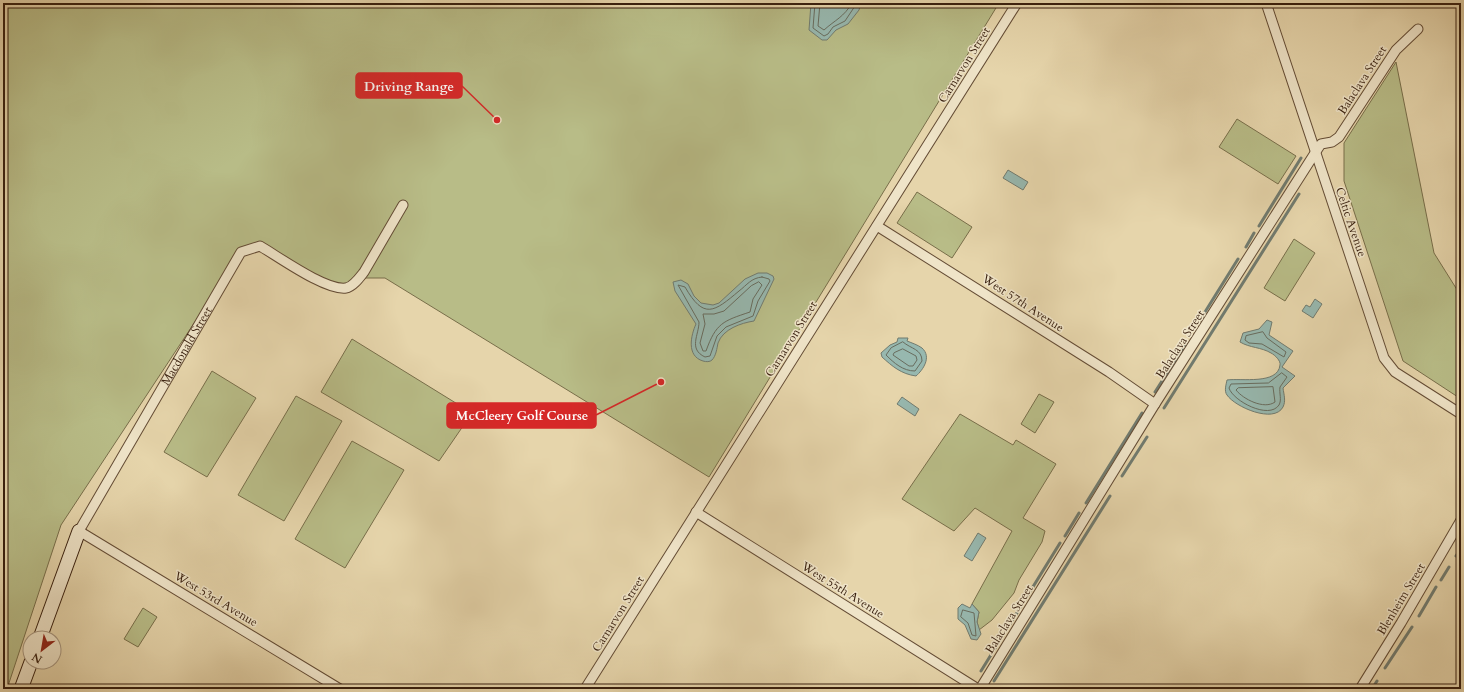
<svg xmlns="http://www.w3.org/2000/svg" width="1464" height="692" font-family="Cardo,serif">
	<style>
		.green { fill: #b8bc87; stroke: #786e4a }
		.water { fill: #97b8af; stroke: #717b6f }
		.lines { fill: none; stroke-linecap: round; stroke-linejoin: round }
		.shore { stroke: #686c5e; stroke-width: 1 }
		.stream { stroke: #717b6f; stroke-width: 3 }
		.street-casing { stroke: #644c35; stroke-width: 11 }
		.secondary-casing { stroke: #381f0e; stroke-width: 15 }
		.street { stroke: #efe4c8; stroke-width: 9 }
		.secondary { stroke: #efe4c8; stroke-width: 13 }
		.labels { text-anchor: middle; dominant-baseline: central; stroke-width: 3; stroke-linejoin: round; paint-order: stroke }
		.street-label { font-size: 12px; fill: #381f0e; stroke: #efe4c8 }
		.leader { fill: none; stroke: #d62828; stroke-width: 1.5 }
		.callout-dot { fill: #d62828; stroke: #efe4c8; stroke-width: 1.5 }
		.callout { fill: #d62828; stroke: #d62828; stroke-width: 1.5 }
		.callout-label { font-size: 13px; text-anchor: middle; font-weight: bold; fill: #fff }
	</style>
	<rect width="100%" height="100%" fill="#e6d5ab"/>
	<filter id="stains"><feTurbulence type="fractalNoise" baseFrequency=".005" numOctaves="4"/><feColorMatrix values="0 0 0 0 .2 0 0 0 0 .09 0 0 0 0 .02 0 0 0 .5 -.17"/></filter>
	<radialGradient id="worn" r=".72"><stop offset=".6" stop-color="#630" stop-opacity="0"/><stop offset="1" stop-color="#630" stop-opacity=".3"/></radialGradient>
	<path class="green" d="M 3,3 L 999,3 L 709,477 L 385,278 L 360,278 L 347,288 L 335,288 L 260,246 L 241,252 L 61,525 L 7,689 L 3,689 Z
		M 1396,62 L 1434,253 L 1461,296 L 1461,399 L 1403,361 L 1344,181 L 1344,143 Z
		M 1237,119 L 1296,156 L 1278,184 L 1219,147 Z
		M 917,192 L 972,227 L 952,258 L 897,223 Z
		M 1294,239 L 1315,253 L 1285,301 L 1264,288 Z
		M 352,339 L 472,413 L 439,461 L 321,392 Z
		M 212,371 L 256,398 L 207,477 L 164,452 Z
		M 1039,394 L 1054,402 L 1035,433 L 1021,424 Z
		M 296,396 L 342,421 L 284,521 L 238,495 Z
		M 960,414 L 1013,445 L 1016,440 L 1056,464 L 1023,518 L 1045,531 L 1042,542 L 1019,580 L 1014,593 L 992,620 L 979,630 L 977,622 L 979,612 L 972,604 L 1012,531 L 975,508 L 954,531 L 902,499 Z
		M 352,441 L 404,470 L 345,568 L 295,539 Z
		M 143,608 L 157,617 L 138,647 L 124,639 Z"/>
	<path class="water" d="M 811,3 L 861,3 L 859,10 L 848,24 L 836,30 L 827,40 L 822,40 L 809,30 Z
		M 1008,170 L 1028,182 L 1023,190 L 1003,178 Z
		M 758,273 L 767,273 L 773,276 L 774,279 L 754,321 C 741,323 723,329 718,343 C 717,348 716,356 712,360 C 710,362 706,362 703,361 C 686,356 691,335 696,324 L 675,291 L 673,282 L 681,280 L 688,284 L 694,296 L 701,303 L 713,305 L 719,303 L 745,279 Z
		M 1315,299 L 1322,304 L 1313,318 L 1302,311 L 1306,305 L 1310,307 Z
		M 1267,320 L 1272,322 L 1269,335 L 1293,351 L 1282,367 L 1295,376 L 1283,388 C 1284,395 1286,401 1283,407 C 1274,424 1235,407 1227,395 C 1224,391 1226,385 1227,380 C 1241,378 1278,385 1280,365 C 1281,361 1275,355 1271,353 C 1261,347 1250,348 1240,342 L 1243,333 L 1259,329 Z
		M 898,338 L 908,338 L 907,341 C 912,343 918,345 922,348 C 932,357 923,370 916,376 C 901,374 892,366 882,357 L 881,353 L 890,345 L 897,342 Z
		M 902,397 L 919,409 L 915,416 L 897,404 Z
		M 978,533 L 986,538 L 972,561 L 964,556 Z
		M 962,604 L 970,608 L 972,604 L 979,612 L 977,622 L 981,634 L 977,640 L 971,639 L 965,625 L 958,619 L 958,608 Z"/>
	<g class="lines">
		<path class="shore" d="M 815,3 L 813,28 L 824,36 L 828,34 L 833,27 L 845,21 L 857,3
			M 820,3 L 818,26 L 824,30 C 835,20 844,17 852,3
			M 762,277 L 769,279 L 770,281 L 758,301 L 753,316 L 726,327 L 717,336 L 710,356 L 705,357 C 688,349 699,335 699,322 L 678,285 L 685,287 C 704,320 714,312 739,291 C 747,285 751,278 762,277 Z
			M 759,282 L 762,285 L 753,299 L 750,312 C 723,321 716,323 706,351 L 703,351 L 700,343 L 705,324 L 703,314 L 714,314 L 724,311 L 751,286 Z
			M 1263,332 L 1267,338 L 1286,352 L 1284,357 L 1262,344 L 1249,343 L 1245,340 L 1246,336 Z
			M 903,342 C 911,349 922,349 922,361 L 915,371 C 903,371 894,363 886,355 L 891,348 Z
			M 903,349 L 916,356 L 917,360 L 913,366 L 909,366 L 893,355 L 894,353 Z
			M 1282,373 L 1287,377 L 1280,387 C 1279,393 1282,400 1279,405 C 1269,420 1233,401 1229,388 L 1231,384 L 1268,383 Z
			M 1273,387 L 1275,402 C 1264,410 1243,399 1236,390 L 1238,388 Z
			M 963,610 L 974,613 L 976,636 L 972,635 L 968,623 L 961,617 Z"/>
		<path class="stream" d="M 1259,226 L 1301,158
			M 1246,247 L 1254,233
			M 1200,320 L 1238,259
			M 1155,392 L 1187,342
			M 1164,408 L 1299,194
			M 1122,476 L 1147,437
			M 1086,503 L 1142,413
			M 1065,536 L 1079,513
			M 1456,556 L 1461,548
			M 1441,580 L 1449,567
			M 1419,616 L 1436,587
			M 1385,668 L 1412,627
			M 981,671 L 1060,543
			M 994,681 L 1110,496
			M 1372,689 L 1377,681"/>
		<g class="street-casing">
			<g id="street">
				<path d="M 1266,3 L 1384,358 L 1395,372 L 1461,414"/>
				<path d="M 877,226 L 1109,372 L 1155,404"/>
				<path d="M 696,512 L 978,689"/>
				<path id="s1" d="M 340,689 L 79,531 L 241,252 L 260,246 C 279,257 326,291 346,288 C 353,287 360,277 364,272 L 403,205"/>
				<path d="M 585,689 L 1017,3"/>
				<path d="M 980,689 L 1155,404 L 1315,153 L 1321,144 L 1332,142 L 1339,137 L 1396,50 L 1418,29"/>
				<path d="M 1360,689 L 1401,623 L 1461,520"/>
			</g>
		</g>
		<g class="secondary-casing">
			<path id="secondary" d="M 40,638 L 79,531
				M 21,689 L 31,662"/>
		</g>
		<use href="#street" class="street"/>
		<use href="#secondary" class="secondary"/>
	</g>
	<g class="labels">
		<g class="street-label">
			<text transform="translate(964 65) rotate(-58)">Carnarvon Street</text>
			<text transform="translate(1362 80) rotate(-57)">Balaclava Street</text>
			<text transform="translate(1351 222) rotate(71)">Celtic Avenue</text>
			<text transform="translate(1023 303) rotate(33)">West 57th Avenue</text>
			<text transform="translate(791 339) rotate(-58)">Carnarvon Street</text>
			<text transform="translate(1180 344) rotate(-57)">Balaclava Street</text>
			<text stroke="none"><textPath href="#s1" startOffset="519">Macdonald Street</textPath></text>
			<text transform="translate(843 590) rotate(32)">West 55th Avenue</text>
			<text transform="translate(216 599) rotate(31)">West 53rd Avenue</text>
			<text transform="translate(1401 599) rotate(-59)">Blenheim Street</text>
			<text transform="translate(618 614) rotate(-58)">Carnarvon Street</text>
			<text transform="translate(1009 619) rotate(-58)">Balaclava Street</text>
		</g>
	</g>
	<path class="leader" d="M497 120L462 86M661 382L596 415"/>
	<g class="callout-dot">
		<circle cx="497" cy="120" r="4"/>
		<circle cx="661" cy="382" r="4"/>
	</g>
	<g class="callout">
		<rect x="356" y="73" width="106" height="25" rx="4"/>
		<rect x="447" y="403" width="149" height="25" rx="4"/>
	</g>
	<g class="callout-label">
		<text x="409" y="91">Driving Range</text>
		<text x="522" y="420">McCleery Golf Course</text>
	</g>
	<rect width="1464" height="692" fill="none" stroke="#e6d5ab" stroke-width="16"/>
	<rect x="4" y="4" width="1456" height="684" fill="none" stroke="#381f0e" stroke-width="2"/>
	<rect x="8" y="8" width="1448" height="676" fill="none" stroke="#381f0e"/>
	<g transform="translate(42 650) rotate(211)"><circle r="19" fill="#efe4c8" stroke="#a6957e"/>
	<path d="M0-3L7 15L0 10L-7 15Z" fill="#8f2418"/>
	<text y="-6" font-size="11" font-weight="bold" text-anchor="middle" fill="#381f0e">N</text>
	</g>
	<rect width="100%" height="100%" filter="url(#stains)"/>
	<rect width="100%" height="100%" fill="url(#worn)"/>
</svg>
